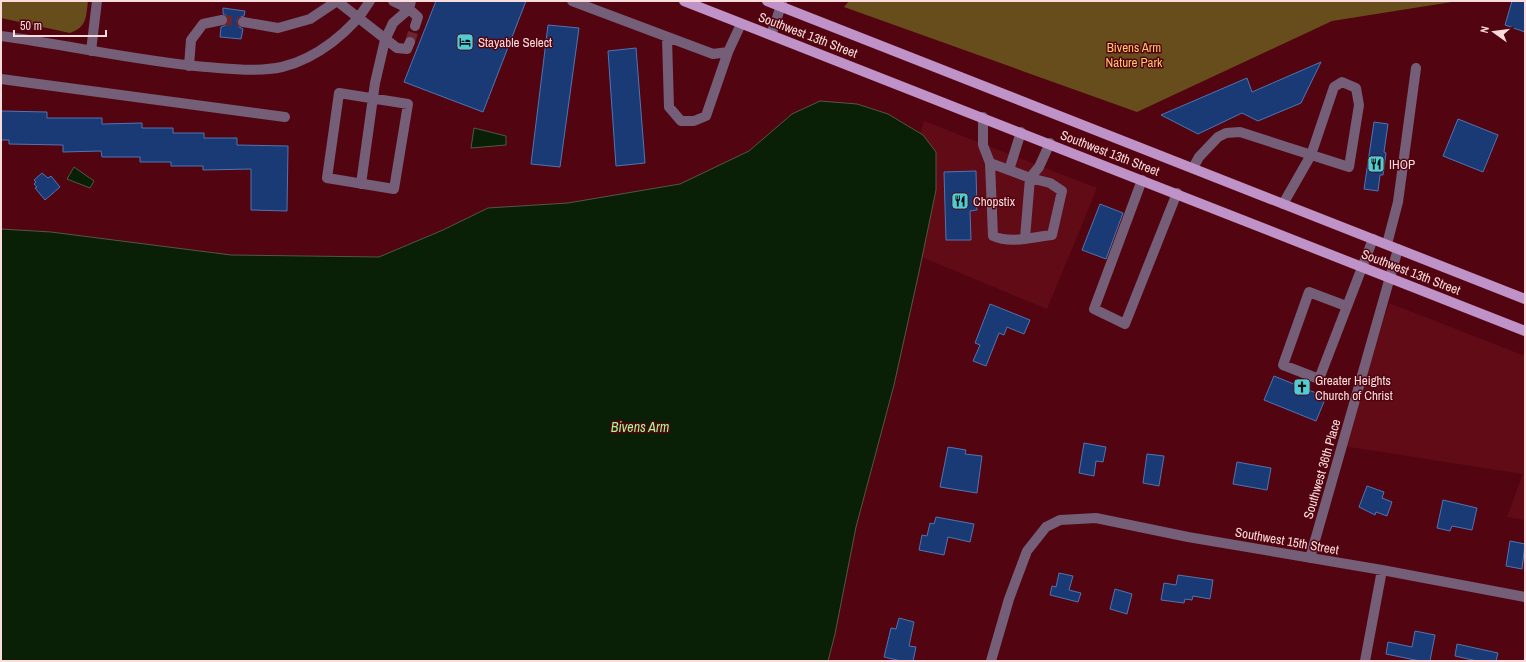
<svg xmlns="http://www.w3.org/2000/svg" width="1526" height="662" font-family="'Archivo Narrow',sans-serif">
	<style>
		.built { fill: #610b17 }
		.green { fill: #674d1c }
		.water { fill: #091f06; stroke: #515846 }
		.building { fill: #193a74; stroke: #4f74b3 }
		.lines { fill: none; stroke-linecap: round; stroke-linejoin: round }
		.minor-tunnel { stroke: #6b252f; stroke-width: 10; stroke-dasharray: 10 5; stroke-linecap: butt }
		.minor { stroke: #745e78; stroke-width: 10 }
		.major { stroke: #bf92c8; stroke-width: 10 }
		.labels { text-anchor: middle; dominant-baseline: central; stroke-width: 3; stroke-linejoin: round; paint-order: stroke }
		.street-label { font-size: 13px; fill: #f9dcdb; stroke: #520511 }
		.poi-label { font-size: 13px; fill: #f9dcdb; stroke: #520511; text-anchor: start }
		.park-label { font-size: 13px; fill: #fdc763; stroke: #520511 }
		.water-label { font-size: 14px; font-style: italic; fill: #9ffa8f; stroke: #520511 }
	</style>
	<rect width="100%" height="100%" fill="#520511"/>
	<path class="built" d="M 924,121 L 1097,188 L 1047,309 L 900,248 L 918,142 Z
		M 1389,303 L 1525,356 L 1525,520 L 1507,517 L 1523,474 L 1343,446 Z"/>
	<path class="green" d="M 1,1 L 88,1 C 86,17 87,27 70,33 L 1,18 Z
		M 849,1 L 1458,1 L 1332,21 L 1137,112 L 844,7 Z"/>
	<path class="water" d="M 820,101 L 857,104 L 888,114 L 923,135 L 936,152 L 936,190 L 919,272 L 894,385 L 856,527 L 835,634 L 828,661 L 1,661 L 1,229 L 51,232 L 231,255 L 379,257 L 443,230 L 488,208 L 568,203 L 680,184 L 749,151 L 792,114 Z
		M 474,128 L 506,136 L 506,145 L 471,148 Z
		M 74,167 L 94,181 L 90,188 L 67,179 Z"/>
	<path class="building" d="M 436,1 L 526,1 L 483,112 L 404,82 Z
		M 1512,1 L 1525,1 L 1525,32 L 1505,25 Z
		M 223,8 L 245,11 L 244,16 L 238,18 L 237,21 L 239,27 L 243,29 L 241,39 L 220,37 L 221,27 L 226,25 L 228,22 L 227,16 L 223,14 Z
		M 548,25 L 579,28 L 560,167 L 531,164 Z
		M 636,48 L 645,163 L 616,166 L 608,51 Z
		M 1321,62 L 1301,103 L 1258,121 L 1242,113 L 1198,134 L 1161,115 L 1247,78 L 1252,92 Z
		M 1,111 L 47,112 L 47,118 L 102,118 L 102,124 L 142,123 L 142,128 L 173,128 L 173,133 L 204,133 L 204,138 L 237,138 L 237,145 L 288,146 L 287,211 L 251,210 L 251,169 L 203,170 L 203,166 L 171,166 L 171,162 L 140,162 L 140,157 L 102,157 L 101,151 L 63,152 L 63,145 L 9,144 L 9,140 L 1,140 Z
		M 1458,119 L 1498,135 L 1483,172 L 1443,156 Z
		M 1374,122 L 1388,124 L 1384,152 L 1386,153 L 1383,175 L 1380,175 L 1378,191 L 1364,189 Z
		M 976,171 L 977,210 L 970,211 L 971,240 L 946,240 L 944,172 Z
		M 42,173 L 48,178 L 51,176 L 60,187 L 45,200 L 35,188 L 37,187 L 34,184 L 36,182 L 34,180 Z
		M 1100,204 L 1123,213 L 1106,259 L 1082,250 Z
		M 990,304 L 1030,320 L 1024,334 L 1007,327 L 1004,335 L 999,333 L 986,366 L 973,361 L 980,345 L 975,343 Z
		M 1274,376 L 1326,397 L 1316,421 L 1264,400 Z
		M 1084,443 L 1106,447 L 1103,462 L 1096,461 L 1094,476 L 1079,473 Z
		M 948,447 L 966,450 L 965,454 L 982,456 L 977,493 L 940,487 Z
		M 1147,454 L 1164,456 L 1159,486 L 1143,483 Z
		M 1237,462 L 1271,468 L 1267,490 L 1233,484 Z
		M 1367,486 L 1384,492 L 1382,498 L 1392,502 L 1387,516 L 1376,512 L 1375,515 L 1359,507 Z
		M 1443,500 L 1477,508 L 1472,530 L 1452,526 L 1450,531 L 1437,528 Z
		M 936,517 L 974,524 L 970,542 L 948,537 L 944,555 L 919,550 L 922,535 L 927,536 L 930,523 L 934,524 Z
		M 1510,541 L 1525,544 L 1522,569 L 1506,566 Z
		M 1059,573 L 1073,576 L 1069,590 L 1081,593 L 1078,602 L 1050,595 L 1052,586 L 1056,587 Z
		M 1178,575 L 1213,580 L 1210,599 L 1193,596 L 1192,600 L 1185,599 L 1184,603 L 1161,600 L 1164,583 L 1176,585 Z
		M 1115,589 L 1132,594 L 1127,614 L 1110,609 Z
		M 899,618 L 914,622 L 909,646 L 916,647 L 913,661 L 901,661 L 884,657 L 891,628 L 896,629 Z
		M 1415,631 L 1435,635 L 1430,661 L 1420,661 L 1386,654 L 1388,642 L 1412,647 Z
		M 1457,644 L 1498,653 L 1496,661 L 1477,661 L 1455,656 Z"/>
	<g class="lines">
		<path class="minor-tunnel" d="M 222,20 L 243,22
			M 410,42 L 415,26"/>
		<path class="minor" d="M 337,1 L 397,48 L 407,49 L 410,42
			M 393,1 L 409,9 L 418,17 L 415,26
			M 572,1 L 713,54 L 728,52 L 741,24
			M 243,22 L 278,28 L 310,19 L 337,1
			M 771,35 L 782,3
			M 1,36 C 69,45 137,61 206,67 C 228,69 260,72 282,67 C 316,59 352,31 370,1
			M 667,38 L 669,107 L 681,121 L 694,121 L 706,116 L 728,52
			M 91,51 L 97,1
			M 189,66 L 191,40 L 203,24 L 222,20
			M 1,79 L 285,117
			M 339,93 L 408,104 L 394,189 L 327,178 Z
			M 983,117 L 983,145 L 990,163 L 993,236 C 1011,244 1033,237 1052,235 L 1062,191 L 1050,183 L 1030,178 L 1025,238
			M 1021,132 L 1009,170 L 1030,178 L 1039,167 L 1050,143
			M 990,163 L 1009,170
			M 1193,168 L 1199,157 L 1218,137 L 1226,133 L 1240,132 L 1349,167 L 1359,105 L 1356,88 L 1342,82 L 1334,87 L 1311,155 L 1283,204
			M 1142,180 L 1094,309 L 1125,324 L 1177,193
			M 361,184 L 375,83 L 385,40 L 393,23 L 409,9 L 411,1
			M 1387,244 L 1398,202 L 1416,68
			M 1346,306 L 1309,292 L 1283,365 L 1319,379 L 1373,239
			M 1310,558 L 1398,249
			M 991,661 L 1009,599 L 1027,551 L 1046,527 L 1060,520 L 1096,518 L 1188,537 L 1382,570 L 1525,597
			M 1365,661 L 1382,570"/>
		<path class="major" d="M 684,1 L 1525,331
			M 767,1 L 1525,299"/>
	</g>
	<defs>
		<g id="hotel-square" transform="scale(0.9)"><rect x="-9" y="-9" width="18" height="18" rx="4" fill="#51ccd4" stroke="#520511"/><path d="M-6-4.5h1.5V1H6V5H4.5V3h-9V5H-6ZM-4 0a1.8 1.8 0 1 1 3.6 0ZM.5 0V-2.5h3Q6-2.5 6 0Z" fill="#111"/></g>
		<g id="restaurant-square" transform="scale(0.9)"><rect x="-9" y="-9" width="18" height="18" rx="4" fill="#51ccd4" stroke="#520511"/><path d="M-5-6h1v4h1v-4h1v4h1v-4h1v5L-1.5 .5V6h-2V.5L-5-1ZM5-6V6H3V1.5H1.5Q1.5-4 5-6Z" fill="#111"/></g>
		<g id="church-square" transform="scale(0.9)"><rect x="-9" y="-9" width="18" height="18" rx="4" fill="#51ccd4" stroke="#520511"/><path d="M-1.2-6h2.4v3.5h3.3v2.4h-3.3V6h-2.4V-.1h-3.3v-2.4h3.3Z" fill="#111"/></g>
	</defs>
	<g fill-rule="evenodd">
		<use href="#hotel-square" x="465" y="42"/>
		<use href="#restaurant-square" x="1376" y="164"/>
		<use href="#restaurant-square" x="960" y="201"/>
		<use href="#church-square" x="1302" y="387"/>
	</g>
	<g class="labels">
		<g class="street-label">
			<text transform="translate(808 35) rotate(21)">Southwest 13th Street</text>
			<text transform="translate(1110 153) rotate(21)">Southwest 13th Street</text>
			<text transform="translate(1411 272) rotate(21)">Southwest 13th Street</text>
			<text transform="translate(1322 469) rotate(-74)">Southwest 36th Place</text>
			<text transform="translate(1287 541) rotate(10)">Southwest 15th Street</text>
		</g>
		<g class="poi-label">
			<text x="478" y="42">Stayable Select</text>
			<text x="1389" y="164">IHOP</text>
			<text x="973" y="201">Chopstix</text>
			<text x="1315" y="380">Greater Heights<tspan x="1315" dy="15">Church of Christ</tspan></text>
		</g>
		<g class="park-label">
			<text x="1134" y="47">Bivens Arm<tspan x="1134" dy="15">Nature Park</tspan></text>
		</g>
		<g class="water-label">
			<text x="640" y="427">Bivens Arm</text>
		</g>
	</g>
	<rect width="1526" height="662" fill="none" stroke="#f9dcdb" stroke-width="4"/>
	<g transform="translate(1494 32) rotate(284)" stroke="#520511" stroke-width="3" paint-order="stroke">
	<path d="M0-3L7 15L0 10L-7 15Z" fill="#f9dcdb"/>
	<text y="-6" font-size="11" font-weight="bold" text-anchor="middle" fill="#f9dcdb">N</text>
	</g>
	<path d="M14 30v6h92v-6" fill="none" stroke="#f9dcdb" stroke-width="2"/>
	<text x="20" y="30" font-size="12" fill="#f9dcdb" stroke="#520511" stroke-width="3" paint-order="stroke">50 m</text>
</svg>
